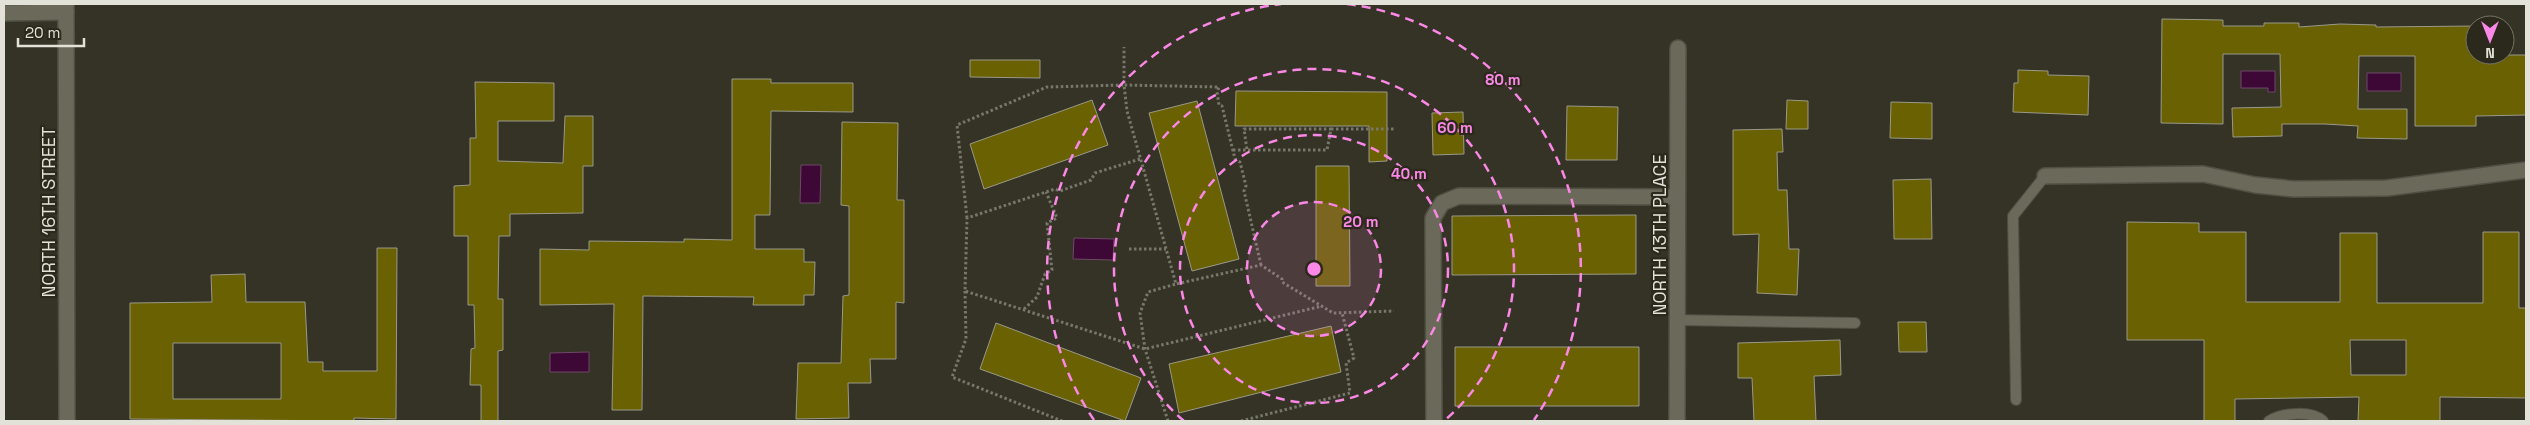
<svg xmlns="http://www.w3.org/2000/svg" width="2530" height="425" font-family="'Space Grotesk',sans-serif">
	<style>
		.water { fill: #3d0736; stroke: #6e4967 }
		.building { fill: #6a6103; stroke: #9a9988; fill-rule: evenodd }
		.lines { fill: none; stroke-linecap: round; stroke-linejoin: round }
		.service-casing { stroke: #4f4f43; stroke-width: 12 }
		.minor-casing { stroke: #4f4f43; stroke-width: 18 }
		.secondary-casing { stroke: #4f4f43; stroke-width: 18 }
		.path { stroke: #78776b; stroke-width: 3; stroke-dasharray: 2.5 2.5; stroke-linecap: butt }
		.service { stroke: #6b6959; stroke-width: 10 }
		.minor { stroke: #6b6959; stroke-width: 15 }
		.secondary { stroke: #6b6959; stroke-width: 15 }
		.ring { fill: none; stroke: #fb87e6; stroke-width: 2.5; stroke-dasharray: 9 6 }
		.labels { text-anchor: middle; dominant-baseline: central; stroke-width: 4.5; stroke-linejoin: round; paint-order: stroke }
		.street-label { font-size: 18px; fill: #e2e2d9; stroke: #2b291b }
		.centre { fill: #fb87e6; stroke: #2b291b; stroke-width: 2.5 }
		.ring-label { font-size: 15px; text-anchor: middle; font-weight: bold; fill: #fb87e6; stroke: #2b291b; stroke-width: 4.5; stroke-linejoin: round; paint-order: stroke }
	</style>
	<rect width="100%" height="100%" fill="#353325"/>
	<path class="water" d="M 2241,71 L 2275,71 L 2275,92 L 2268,92 L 2268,88 L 2241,88 Z
		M 2367,73 L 2401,73 L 2401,91 L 2367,91 Z
		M 801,165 L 821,165 L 820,203 L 800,203 Z
		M 1074,238 L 1114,239 L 1113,260 L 1073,259 Z
		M 589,352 L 589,372 L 550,372 L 550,353 Z"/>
	<path class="building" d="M 2162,19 L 2223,20 L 2223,26 L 2264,26 L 2264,23 L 2299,23 L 2299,27 L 2340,24 L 2376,25 L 2376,27 L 2475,26 L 2475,55 L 2526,55 L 2526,115 L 2476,116 L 2476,126 L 2415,126 L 2415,56 L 2359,56 L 2358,109 L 2407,109 L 2407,139 L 2357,138 L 2358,126 L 2325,124 L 2282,124 L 2282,136 L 2233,137 L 2232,108 L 2281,107 L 2280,54 L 2223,54 L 2223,124 L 2161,123 Z
		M 970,60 L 1040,60 L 1040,78 L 970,77 Z
		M 2018,70 L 2048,71 L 2048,75 L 2089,76 L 2088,115 L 2013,112 L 2014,83 L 2018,83 Z
		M 732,79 L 771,79 L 771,83 L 853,83 L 853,112 L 771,111 L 770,215 L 755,215 L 755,249 L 804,249 L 804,262 L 815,262 L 814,295 L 804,295 L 804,305 L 753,305 L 754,297 L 643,296 L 642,410 L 612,410 L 614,304 L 540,305 L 540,249 L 589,250 L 589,241 L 684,242 L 684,239 L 732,240 Z
		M 475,82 L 554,83 L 554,121 L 498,121 L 498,161 L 563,163 L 565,116 L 593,116 L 593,166 L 583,166 L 583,213 L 510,214 L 510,236 L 499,236 L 498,299 L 503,299 L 503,350 L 498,351 L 498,421 L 481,421 L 481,385 L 470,385 L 471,349 L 475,348 L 474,305 L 468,305 L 468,236 L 454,236 L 454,186 L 470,185 L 470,138 L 476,138 Z
		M 1236,91 L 1387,92 L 1387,161 L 1369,162 L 1369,126 L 1235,126 Z
		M 1092,100 L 1108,145 L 984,189 L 970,144 Z
		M 1787,100 L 1808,101 L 1808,129 L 1786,129 Z
		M 1197,101 L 1239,259 L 1192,271 L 1149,113 Z
		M 1891,102 L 1932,103 L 1932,139 L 1890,138 Z
		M 1567,106 L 1618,107 L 1617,160 L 1566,160 Z
		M 1463,112 L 1464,154 L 1433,155 L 1432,113 Z
		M 842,122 L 898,123 L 897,200 L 904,200 L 904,303 L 896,302 L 896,359 L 870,359 L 871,383 L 848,383 L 849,418 L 796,419 L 798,363 L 841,363 L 843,296 L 849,295 L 849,206 L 841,205 Z
		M 1782,129 L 1783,152 L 1777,152 L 1778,190 L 1787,190 L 1789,249 L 1799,249 L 1797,295 L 1757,293 L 1759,234 L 1733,235 L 1733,130 Z
		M 1316,166 L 1349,166 L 1350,286 L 1316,286 Z
		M 1931,179 L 1932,239 L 1894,239 L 1893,180 Z
		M 1636,215 L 1636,274 L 1452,275 L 1452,216 Z
		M 2127,222 L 2199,223 L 2199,232 L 2246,232 L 2246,302 L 2340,302 L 2340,233 L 2377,233 L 2377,303 L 2483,303 L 2483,232 L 2519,232 L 2519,308 L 2526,308 L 2526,398 L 2440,397 L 2440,421 L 2358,421 L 2359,397 L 2235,399 L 2235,421 L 2204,421 L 2204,340 L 2127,340 ZM 2350,340 L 2406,340 L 2406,375 L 2351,375 Z
		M 377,248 L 397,248 L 396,419 L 354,418 L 354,421 L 130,419 L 130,303 L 212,302 L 211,275 L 245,274 L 246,302 L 305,302 L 308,362 L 323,362 L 323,371 L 377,371 ZM 173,343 L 281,343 L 281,399 L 173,399 Z
		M 1898,322 L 1926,322 L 1927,352 L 1899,352 Z
		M 996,323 L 1141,378 L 1125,421 L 980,369 Z
		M 1331,326 L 1341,372 L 1179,413 L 1169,364 Z
		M 1840,340 L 1841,375 L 1814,376 L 1816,421 L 1754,421 L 1752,378 L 1738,378 L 1738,343 Z
		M 1455,347 L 1639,347 L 1639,406 L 1455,406 Z"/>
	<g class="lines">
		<g class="service-casing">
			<path id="service" d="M 1677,320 L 1855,323
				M 2016,400 L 2013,216 L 2045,176
				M 2269,421 C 2282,413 2311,410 2323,421"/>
		</g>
		<g class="minor-casing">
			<path id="minor" d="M 4,13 L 66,12
				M 2045,176 L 2203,174 L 2255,185 L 2294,189 L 2387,188 L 2526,170
				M 1434,421 L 1433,218 L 1442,203 L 1459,196 L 1677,197
				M 1677,421 L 1678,48"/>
		</g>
		<g class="secondary-casing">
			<path id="secondary" d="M 66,4 L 67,421"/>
		</g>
		<path class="path" d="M 1331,129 L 1394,129
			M 1233,150 L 1327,150 L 1331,129 L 1244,129 L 1247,150
			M 1140,159 L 1095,173 L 1091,180 L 1060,191 L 1055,189 L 967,218 L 965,291 L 1145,349 L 1322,306
			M 967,218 L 957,125 L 1047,87 L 1124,85 L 1124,47
			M 1129,249 L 1166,249
			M 1261,265 L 1244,191 L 1246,186 L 1240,162 L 1235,159 L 1222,106 L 1219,105 L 1217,92 L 1219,87 L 1124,85 L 1127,111 L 1176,284 L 1261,265 L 1282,279 L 1282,282 L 1333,313 L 1394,311
			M 965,291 L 966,339 L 952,377 L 1062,421
			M 1024,309 L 1037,297 L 1045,274 L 1052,270 L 1047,223 L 1057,218 L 1046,192
			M 1168,421 L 1145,349 L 1140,313 L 1148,292 L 1176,284
			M 1241,421 L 1350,393 L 1346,363 L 1354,358 L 1342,313"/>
		<use href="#service" class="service"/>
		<use href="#minor" class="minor"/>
		<use href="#secondary" class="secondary"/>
	</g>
	<circle cx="1314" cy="269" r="67" fill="#fb87e6" fill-opacity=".12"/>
	<g class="ring">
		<circle cx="1314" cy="269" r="67"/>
		<circle cx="1314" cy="269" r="134"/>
		<path d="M1184 421A200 200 0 1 1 1444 421"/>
		<path d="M1094 420A267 267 0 0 1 1281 4M1347 4A267 267 0 0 1 1534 420"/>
	</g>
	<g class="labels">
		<g class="street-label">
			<text transform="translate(48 212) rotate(-90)">NORTH 16TH STREET</text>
			<text transform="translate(1659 235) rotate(-90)">NORTH 13TH PLACE</text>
		</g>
	</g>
	<circle cx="1314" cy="269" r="8" class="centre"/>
	<g class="ring-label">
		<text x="1503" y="85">80 m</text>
		<text x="1455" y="133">60 m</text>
		<text x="1409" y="179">40 m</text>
		<text x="1361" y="227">20 m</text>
	</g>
	<rect width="2530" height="425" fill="none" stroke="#e2e2d9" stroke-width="10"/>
	<g transform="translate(2490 40) rotate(180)"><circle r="24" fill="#2b291b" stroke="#747367"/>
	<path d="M0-4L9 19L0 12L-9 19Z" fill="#fb87e6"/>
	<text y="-8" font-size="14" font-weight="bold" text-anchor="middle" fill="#e2e2d9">N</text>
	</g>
	<path d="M18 38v8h66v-8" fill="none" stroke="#e2e2d9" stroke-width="2.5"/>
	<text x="25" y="38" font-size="15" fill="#e2e2d9" stroke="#2b291b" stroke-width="4" paint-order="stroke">20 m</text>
</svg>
